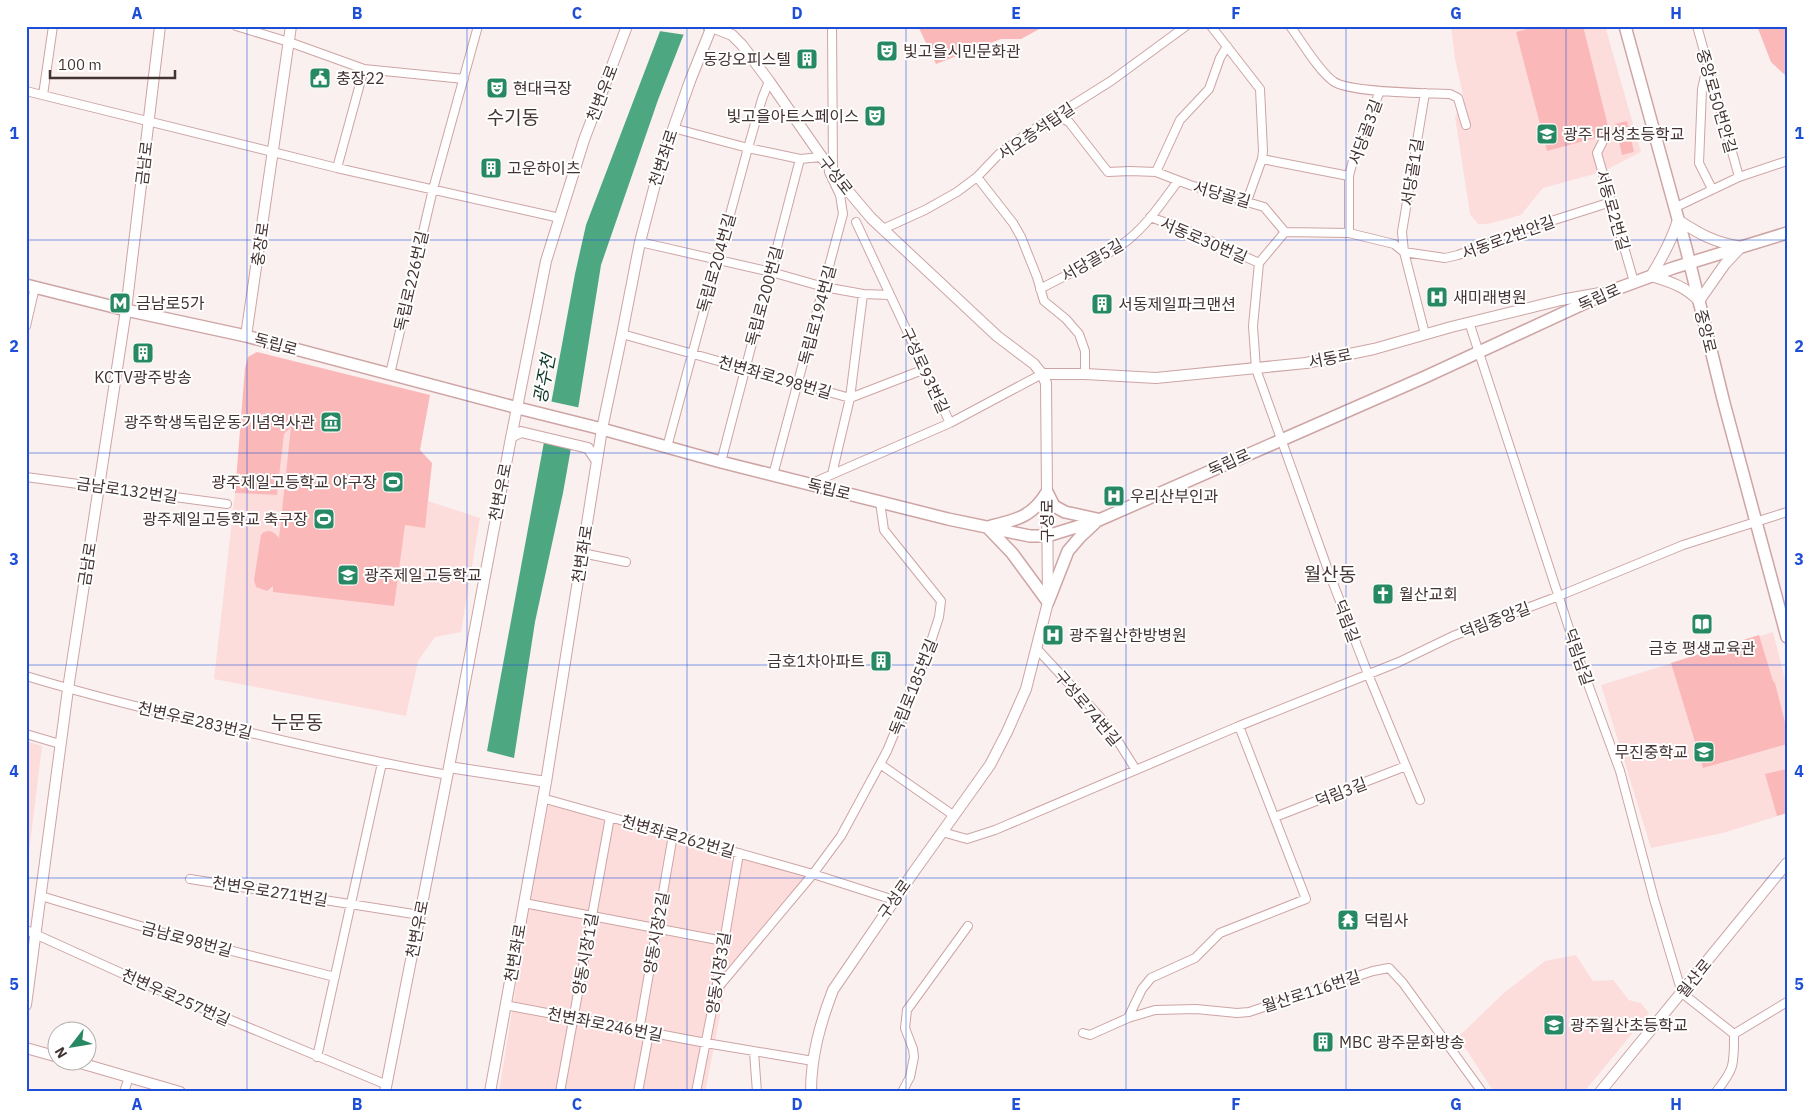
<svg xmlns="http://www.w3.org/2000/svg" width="1813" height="1118" font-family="'IBM Plex Sans','Noto Sans KR',sans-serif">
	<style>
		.built { fill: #fddddc }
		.green { fill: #fab9b8 }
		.water { fill: #4da882 }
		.pier { fill: #f9f0ef }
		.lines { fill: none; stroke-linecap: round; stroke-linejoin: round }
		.minor-casing { stroke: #cea4a4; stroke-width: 10 }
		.tertiary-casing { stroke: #cea4a4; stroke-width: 12 }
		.secondary-casing { stroke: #cea4a4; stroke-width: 14 }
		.minor { stroke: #fff; stroke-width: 8 }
		.tertiary { stroke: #fff; stroke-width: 10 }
		.secondary { stroke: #fff; stroke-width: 11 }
		.grid { fill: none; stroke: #1d4ed8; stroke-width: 1; stroke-opacity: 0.55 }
		.labels { text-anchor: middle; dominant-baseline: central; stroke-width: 4; stroke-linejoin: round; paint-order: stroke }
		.poi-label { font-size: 16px; fill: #433; stroke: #fff; text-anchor: start }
		.street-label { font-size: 16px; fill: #433; stroke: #fff }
		.water-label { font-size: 18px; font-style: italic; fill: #103828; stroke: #fff }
		.quarter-label { font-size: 19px; fill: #433; stroke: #fff }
		.neatline { fill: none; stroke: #1d4ed8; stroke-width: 2 }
		.grid-label { font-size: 16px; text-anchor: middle; font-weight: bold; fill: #1d4ed8 }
	</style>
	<rect width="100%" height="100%" fill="#f9f0ef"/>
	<path class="built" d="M 1451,26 L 1605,26 L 1641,152 L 1602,172 L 1543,188 L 1521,215 L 1488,224 L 1478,224 L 1470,214 L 1455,117 L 1464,100 L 1455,59 Z
		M 291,426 L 432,463 L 428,501 L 480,518 L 461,632 L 435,637 L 418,661 L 406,716 L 214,679 L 235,493 L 277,495 L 284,433 Z
		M 1773,632 L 1787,687 L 1787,813 L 1723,833 L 1651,848 L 1601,685 Z
		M 26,741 L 42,746 L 26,877 Z
		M 545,804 L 814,877 L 726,985 L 705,1092 L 499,1092 Z
		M 1576,955 L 1593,981 L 1613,980 L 1629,1000 L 1641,1003 L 1649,1013 L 1584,1092 L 1494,1092 L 1458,1037 L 1504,993 L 1545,961 Z"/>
	<path class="green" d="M 918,26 L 1045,26 L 1021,39 L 1001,39 L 936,64 Z
		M 1537,26 L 1583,26 L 1610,134 L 1547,151 L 1516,32 Z
		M 1757,26 L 1787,26 L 1787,77 L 1771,62 Z
		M 1627,121 L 1634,152 L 1622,155 L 1615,124 Z
		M 257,352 L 430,395 L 420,450 L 432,463 L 425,528 L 405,525 L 394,606 L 273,592 L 273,586 L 267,591 L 256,587 L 254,580 L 261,535 C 268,527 275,533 279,538 L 291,427 L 284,434 L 277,495 L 235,493 L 245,368 L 248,357 Z
		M 1759,635 L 1773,681 L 1775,683 L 1787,730 L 1787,744 L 1703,768 L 1671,663 Z
		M 1787,769 L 1787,813 L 1777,816 L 1765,774 Z"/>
	<path class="water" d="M 662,26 L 687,26 L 658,100 L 601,265 L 579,403 L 563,493 L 535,622 L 514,758 L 487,751 L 575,274 L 586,225 Z"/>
	<path class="pier" d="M 659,26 L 689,26 L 686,35 L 659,31 L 658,30 Z
		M 549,401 L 581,408 L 574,446 L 542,439 Z"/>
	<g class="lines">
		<g class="minor-casing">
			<path id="minor" d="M 236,26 L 289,42 L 364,69 L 464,79
				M 832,26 L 833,173
				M 1211,26 L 1260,89 L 1263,151 L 1262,159 L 1247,201
				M 1290,26 C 1302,42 1318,70 1333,81 C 1348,93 1427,93 1450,94 L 1458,98 L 1466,125
				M 1697,26 L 1739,177
				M 1707,67 L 1702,89 L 1699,163 L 1712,189
				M 26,91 L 337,168 L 560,218
				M 1425,93 L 1402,232 L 1404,252 L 1425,334
				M 43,95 L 53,26
				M 1056,115 L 1069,122 L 1108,172 L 1130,171 L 1156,172 L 1190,185 L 1264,207 L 1285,232 L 1349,233 L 1394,244 L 1404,252
				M 673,128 L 748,148 L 800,159 L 821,157 L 822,159
				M 1604,139 L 1597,153 L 1634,282
				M 1262,159 L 1349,176
				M 337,168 L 364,69
				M 1156,172 L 1180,120 L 1209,89 L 1220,58 L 1227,46
				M 977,177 L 1013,223 L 1021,237 L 1037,277 L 1044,301 L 1066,319 L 1079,334 L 1085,351 L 1085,374
				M 1674,208 L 1739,177 L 1787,161
				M 1150,217 L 1189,231 L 1259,263 L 1253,326 L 1256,369 L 1328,570 L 1368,674 L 1420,800
				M 856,222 L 950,423
				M 883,229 L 925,210 L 957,192 L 977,177 L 999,154 L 1025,135 L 1111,81 L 1186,26
				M 1349,233 L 1349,176 L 1355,153 L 1380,91
				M 640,242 L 771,272 L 824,287 L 863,294 L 890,295
				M 1404,252 L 1445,258 L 1458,255 L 1523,230 L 1611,202
				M 1259,263 L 1285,232
				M 1040,289 C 1069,273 1102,260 1128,240 C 1148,224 1163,201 1178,181
				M 1469,322 L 1581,665 L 1620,771 L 1654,899 L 1682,993 L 1734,1034
				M 26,326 L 35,287
				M 622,334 L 850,398 L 925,369
				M 390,374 L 433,189 L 478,26
				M 667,447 L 748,148 L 762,99 L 769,81
				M 721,462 L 800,159
				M 832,474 L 850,398 L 863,294
				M 773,475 L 843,214 L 840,195 L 829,172
				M 26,477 L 227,504
				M 810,484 L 950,423 L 1042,374
				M 582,553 L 626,562
				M 1037,649 L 1100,717 L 1116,738 L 1136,770
				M 26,676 C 99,698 173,716 247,732 C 314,748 380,763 448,775
				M 1239,726 L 1399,662 L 1453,636 L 1559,596 L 1683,545 L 1787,512
				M 26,734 L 60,744
				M 880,764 L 953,815
				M 542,798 L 813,874 L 894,900
				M 1275,817 L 1406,766
				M 942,832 L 967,839 L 995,830 L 1239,726 L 1306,899 L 1220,933 L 1195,958 L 1151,978 L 1142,989 L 1128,1018
				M 190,879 L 420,915
				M 41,896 L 177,937 L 335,977
				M 524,903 L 723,941
				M 26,930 L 161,991 L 387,1085
				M 716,990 L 813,874 L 841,836 L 887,751 L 926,657 L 939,617 L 941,601 L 884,530 L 880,502
				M 505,1005 L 706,1043 L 813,1061
				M 639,1031 L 673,835
				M 1083,1033 L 1090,1035 L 1128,1018 L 1155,1010 L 1196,1009 L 1237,1013 L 1249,1012 L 1373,971 L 1389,968 L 1403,983 L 1482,1092
				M 1734,1034 L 1787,1002
				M 754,1052 L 757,1092
				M 317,1057 L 382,763
				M 124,1092 L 129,1077
				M 560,1092 L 610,817
				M 638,1092 L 649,1033
				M 696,1092 L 716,990 L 739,853
				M 902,1092 L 910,1077 L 914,1057 L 913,1049 L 905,1028 L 907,1010 L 968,926
				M 1716,1092 C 1735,1068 1734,1065 1734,1034"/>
		</g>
		<g class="tertiary-casing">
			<path id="tertiary" d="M 712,27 L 732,35 L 742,45 L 769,81 L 833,173 L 871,218 L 997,336 L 1034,364 L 1042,374 L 1046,383 L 1048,602 L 1026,689 L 1007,732 L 990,765 L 913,873 L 833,990 C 820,1024 811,1056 811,1092
				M 1678,220 C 1701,235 1714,242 1741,247 L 1725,264 L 1699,301 C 1685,286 1670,282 1651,276 C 1662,258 1672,240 1678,220 Z
				M 246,336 L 291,26
				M 1042,374 L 1085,374 L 1156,378 L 1306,363 L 1374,349 L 1451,327 L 1561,300 L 1600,293
				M 511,437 L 521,432 L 588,448 L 597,461
				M 449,767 L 546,782
				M 26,1005 L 68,689 L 126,310 L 160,26
				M 26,1048 L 58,1057
				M 70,1060 L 180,1092
				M 385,1092 L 449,767 L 510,443 L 546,261 L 584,140 L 627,26
				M 490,1092 L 546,782 L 602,429 L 622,334 L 640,242 L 659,169 L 690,81 L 712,26
				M 1600,1092 L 1787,863"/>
		</g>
		<g class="secondary-casing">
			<path id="secondary" d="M 709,26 L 712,27
				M 1625,26 L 1686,248 L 1724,403 L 1787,637
				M 26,285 L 126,310 L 246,336 L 518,408 L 602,429 L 721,462 L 948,519 L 1030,536 L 1047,536 L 1099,520 L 1425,377 L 1611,291 L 1673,268 L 1787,233
				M 1047,492 L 1054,506 L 1065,512 L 1097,519
				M 991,526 C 1017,520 1033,516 1047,492
				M 987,527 L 1012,553 L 1048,602
				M 1048,602 L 1068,551 L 1080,537 L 1095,523"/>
		</g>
		<use href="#minor" class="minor"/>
		<use href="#tertiary" class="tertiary"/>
		<use href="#secondary" class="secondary"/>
	</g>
	<path class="grid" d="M 247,26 L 247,1092M 467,26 L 467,1092M 687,26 L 687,1092M 906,26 L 906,1092M 1126,26 L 1126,1092M 1346,26 L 1346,1092M 1566,26 L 1566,1092M 26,240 L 1787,240M 26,453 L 1787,453M 26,665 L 1787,665M 26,878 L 1787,878"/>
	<defs>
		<g id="theatre-square" transform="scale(1.125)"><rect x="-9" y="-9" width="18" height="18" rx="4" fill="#268964" stroke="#fff"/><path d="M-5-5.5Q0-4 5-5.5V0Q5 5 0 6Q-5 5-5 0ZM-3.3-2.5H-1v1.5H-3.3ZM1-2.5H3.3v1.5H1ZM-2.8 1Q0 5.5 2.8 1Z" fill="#fff"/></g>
		<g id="building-square" transform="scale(1.125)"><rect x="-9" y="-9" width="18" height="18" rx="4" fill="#268964" stroke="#fff"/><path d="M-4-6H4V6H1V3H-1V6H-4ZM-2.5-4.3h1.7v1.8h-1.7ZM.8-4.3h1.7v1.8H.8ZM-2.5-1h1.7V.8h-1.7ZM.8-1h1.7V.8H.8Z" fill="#fff"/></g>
		<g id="civic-square" transform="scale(1.125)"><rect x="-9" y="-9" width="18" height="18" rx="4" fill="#268964" stroke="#fff"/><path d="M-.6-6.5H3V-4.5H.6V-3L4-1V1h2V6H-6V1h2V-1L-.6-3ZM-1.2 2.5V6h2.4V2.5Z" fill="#fff"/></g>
		<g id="school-square" transform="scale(1.125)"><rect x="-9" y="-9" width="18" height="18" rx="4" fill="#268964" stroke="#fff"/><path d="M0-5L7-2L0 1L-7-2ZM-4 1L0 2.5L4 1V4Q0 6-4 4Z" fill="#fff"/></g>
		<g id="hospital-square" transform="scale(1.125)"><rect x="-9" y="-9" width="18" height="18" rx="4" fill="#268964" stroke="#fff"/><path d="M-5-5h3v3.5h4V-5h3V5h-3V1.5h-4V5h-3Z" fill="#fff"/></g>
		<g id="metro-square" transform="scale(1.125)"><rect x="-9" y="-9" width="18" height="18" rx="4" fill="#268964" stroke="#fff"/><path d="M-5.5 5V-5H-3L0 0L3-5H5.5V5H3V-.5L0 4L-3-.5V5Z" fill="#fff"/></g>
		<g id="museum-square" transform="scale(1.125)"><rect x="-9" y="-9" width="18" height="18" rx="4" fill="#268964" stroke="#fff"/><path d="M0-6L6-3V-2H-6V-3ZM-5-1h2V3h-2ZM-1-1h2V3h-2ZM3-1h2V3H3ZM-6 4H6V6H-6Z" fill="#fff"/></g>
		<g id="stadium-square" transform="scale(1.125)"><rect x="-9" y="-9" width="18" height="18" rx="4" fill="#268964" stroke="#fff"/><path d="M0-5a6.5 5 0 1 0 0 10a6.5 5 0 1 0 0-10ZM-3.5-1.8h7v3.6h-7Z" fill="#fff"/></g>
		<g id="church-square" transform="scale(1.125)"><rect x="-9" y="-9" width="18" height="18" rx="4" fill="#268964" stroke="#fff"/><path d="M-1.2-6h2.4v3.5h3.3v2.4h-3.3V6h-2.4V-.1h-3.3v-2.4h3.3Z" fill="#fff"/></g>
		<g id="library-square" transform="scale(1.125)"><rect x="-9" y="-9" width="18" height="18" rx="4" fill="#268964" stroke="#fff"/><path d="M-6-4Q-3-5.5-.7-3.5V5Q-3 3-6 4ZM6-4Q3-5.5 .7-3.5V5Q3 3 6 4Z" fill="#fff"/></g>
		<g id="temple-square" transform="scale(1.125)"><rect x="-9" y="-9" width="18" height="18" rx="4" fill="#268964" stroke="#fff"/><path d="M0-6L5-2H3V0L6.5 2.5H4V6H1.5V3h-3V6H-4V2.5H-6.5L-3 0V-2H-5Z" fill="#fff"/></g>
	</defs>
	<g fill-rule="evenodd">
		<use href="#theatre-square" x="887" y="51"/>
		<use href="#building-square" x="807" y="59"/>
		<use href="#civic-square" x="320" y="78"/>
		<use href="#theatre-square" x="497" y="88"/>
		<use href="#theatre-square" x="875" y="116"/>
		<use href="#school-square" x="1547" y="134"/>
		<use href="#building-square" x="491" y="168"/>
		<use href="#hospital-square" x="1437" y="297"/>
		<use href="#metro-square" x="120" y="303"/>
		<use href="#building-square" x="1102" y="304"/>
		<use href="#building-square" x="143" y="353"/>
		<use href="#museum-square" x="331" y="422"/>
		<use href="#stadium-square" x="393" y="482"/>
		<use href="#hospital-square" x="1114" y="496"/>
		<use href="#stadium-square" x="324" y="519"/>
		<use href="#school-square" x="348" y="575"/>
		<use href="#church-square" x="1383" y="594"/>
		<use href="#library-square" x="1702" y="624"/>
		<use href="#hospital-square" x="1053" y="635"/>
		<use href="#building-square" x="881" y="661"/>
		<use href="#school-square" x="1704" y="752"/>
		<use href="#temple-square" x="1348" y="920"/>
		<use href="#school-square" x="1554" y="1025"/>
		<use href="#building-square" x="1323" y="1042"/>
	</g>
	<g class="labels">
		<g class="poi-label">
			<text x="903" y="51">빛고을시민문화관</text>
			<text x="791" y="59" text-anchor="end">동강오피스텔</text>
			<text x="336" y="78">충장22</text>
			<text x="513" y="88">현대극장</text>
			<text x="859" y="116" text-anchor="end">빛고을아트스페이스</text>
			<text x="1563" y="134">광주 대성초등학교</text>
			<text x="507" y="168">고운하이츠</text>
			<text x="1453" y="297">새미래병원</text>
			<text x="136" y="303">금남로5가</text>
			<text x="1118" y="304">서동제일파크맨션</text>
			<text x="143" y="377" text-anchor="middle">KCTV광주방송</text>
			<text x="315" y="422" text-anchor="end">광주학생독립운동기념역사관</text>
			<text x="377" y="482" text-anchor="end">광주제일고등학교 야구장</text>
			<text x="1130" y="496">우리산부인과</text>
			<text x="308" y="519" text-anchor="end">광주제일고등학교 축구장</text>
			<text x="364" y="575">광주제일고등학교</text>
			<text x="1399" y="594">월산교회</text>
			<text x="1069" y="635">광주월산한방병원</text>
			<text x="1702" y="648" text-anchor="middle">금호 평생교육관</text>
			<text x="865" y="661" text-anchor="end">금호1차아파트</text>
			<text x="1688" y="752" text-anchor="end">무진중학교</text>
			<text x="1364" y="920">덕림사</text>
			<text x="1570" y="1025">광주월산초등학교</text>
			<text x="1339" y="1042">MBC 광주문화방송</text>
		</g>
		<g class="street-label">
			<text transform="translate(602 93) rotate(-69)">천변우로</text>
			<text transform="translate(1717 101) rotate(74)">중앙로50번안길</text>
			<text transform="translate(1036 131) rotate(-34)">서오층석탑길</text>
			<text transform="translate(1365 132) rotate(-70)">서당골3길</text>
			<text transform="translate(663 158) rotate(-72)">천변좌로</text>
			<text transform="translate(144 163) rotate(-83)">금남로</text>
			<text transform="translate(1412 172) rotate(-81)">서당골1길</text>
			<text transform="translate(836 175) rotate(52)">구성로</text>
			<text transform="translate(1222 194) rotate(16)">서당골길</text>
			<text transform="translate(1613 210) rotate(74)">서동로2번길</text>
			<text transform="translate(1508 237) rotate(-20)">서동로2번안길</text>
			<text transform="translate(1204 240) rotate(23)">서동로30번길</text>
			<text transform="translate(260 244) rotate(-82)">충장로</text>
			<text transform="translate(1092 260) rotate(-30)">서당골5길</text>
			<text transform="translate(716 263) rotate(-74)">독립로204번길</text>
			<text transform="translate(411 281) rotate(-77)">독립로226번길</text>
			<text transform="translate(764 296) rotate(-75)">독립로200번길</text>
			<text transform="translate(1599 297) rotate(-24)">독립로</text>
			<text transform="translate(817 315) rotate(-75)">독립로194번길</text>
			<text transform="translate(1706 331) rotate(76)">중앙로</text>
			<text transform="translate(276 344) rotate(15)">독립로</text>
			<text transform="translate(1330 358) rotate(-11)">서동로</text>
			<text transform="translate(925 370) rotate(65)">구성로93번길</text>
			<text transform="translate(775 377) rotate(16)">천변좌로298번길</text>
			<text transform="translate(1229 462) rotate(-24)">독립로</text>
			<text transform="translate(829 489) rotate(14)">독립로</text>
			<text transform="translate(127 490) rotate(8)">금남로132번길</text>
			<text transform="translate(500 492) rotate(-79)">천변우로</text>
			<text transform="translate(1047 521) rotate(-90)">구성로</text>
			<text transform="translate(582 554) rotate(-81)">천변좌로</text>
			<text transform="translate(87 564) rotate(-81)">금남로</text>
			<text transform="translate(1495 620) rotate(-21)">덕림중앙길</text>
			<text transform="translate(1347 621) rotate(69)">덕림길</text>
			<text transform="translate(1579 657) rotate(71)">덕림남길</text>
			<text transform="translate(913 687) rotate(-68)">독립로185번길</text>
			<text transform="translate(1088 708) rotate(50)">구성로74번길</text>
			<text transform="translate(195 720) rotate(13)">천변우로283번길</text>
			<text transform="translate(1341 792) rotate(-21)">덕림3길</text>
			<text transform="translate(678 836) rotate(16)">천변좌로262번길</text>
			<text transform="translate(270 891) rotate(9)">천변우로271번길</text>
			<text transform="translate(894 899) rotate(-55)">구성로</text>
			<text transform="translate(417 929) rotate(-79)">천변우로</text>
			<text transform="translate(656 933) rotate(-80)">양동시장2길</text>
			<text transform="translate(187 939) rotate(15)">금남로98번길</text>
			<text transform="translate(515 953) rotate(-80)">천변좌로</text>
			<text transform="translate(585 954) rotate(-80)">양동시장1길</text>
			<text transform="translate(718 973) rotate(-81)">양동시장3길</text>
			<text transform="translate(1694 978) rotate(-51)">월산로</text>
			<text transform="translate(1311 991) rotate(-18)">월산로116번길</text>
			<text transform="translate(176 997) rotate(24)">천변우로257번길</text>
			<text transform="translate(605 1024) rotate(11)">천변좌로246번길</text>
		</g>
		<g class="water-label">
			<text transform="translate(544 379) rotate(-79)">광주천</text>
		</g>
		<g class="quarter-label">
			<text x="513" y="117">수기동</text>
			<text x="1330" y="574">월산동</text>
			<text x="297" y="722">누문동</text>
		</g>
	</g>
	<rect width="1813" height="1118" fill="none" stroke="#ffffff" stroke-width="55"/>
	<g transform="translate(72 1046) rotate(239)"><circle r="24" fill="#ffffff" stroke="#b4adad"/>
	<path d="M0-4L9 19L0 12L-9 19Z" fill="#268964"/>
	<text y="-8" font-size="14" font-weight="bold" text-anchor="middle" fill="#443333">N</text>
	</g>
	<path d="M50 70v8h125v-8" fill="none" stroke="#443333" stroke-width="2.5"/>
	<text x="58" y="70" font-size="15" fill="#443333" stroke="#ffffff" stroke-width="4" paint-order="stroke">100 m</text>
	<rect x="28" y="28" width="1758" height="1062" class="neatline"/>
	<g class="grid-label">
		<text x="137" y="19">A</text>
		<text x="357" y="19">B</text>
		<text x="577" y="19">C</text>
		<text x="797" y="19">D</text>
		<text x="1016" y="19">E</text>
		<text x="1236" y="19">F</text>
		<text x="1456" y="19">G</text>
		<text x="1676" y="19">H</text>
		<text x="14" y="139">1</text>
		<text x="1799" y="139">1</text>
		<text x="14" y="352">2</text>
		<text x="1799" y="352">2</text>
		<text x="14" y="565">3</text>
		<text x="1799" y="565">3</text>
		<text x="14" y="777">4</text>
		<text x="1799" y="777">4</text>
		<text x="14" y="990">5</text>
		<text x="1799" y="990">5</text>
		<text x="137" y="1110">A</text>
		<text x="357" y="1110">B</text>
		<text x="577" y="1110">C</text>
		<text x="797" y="1110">D</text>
		<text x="1016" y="1110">E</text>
		<text x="1236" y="1110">F</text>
		<text x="1456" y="1110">G</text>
		<text x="1676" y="1110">H</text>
	</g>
</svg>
